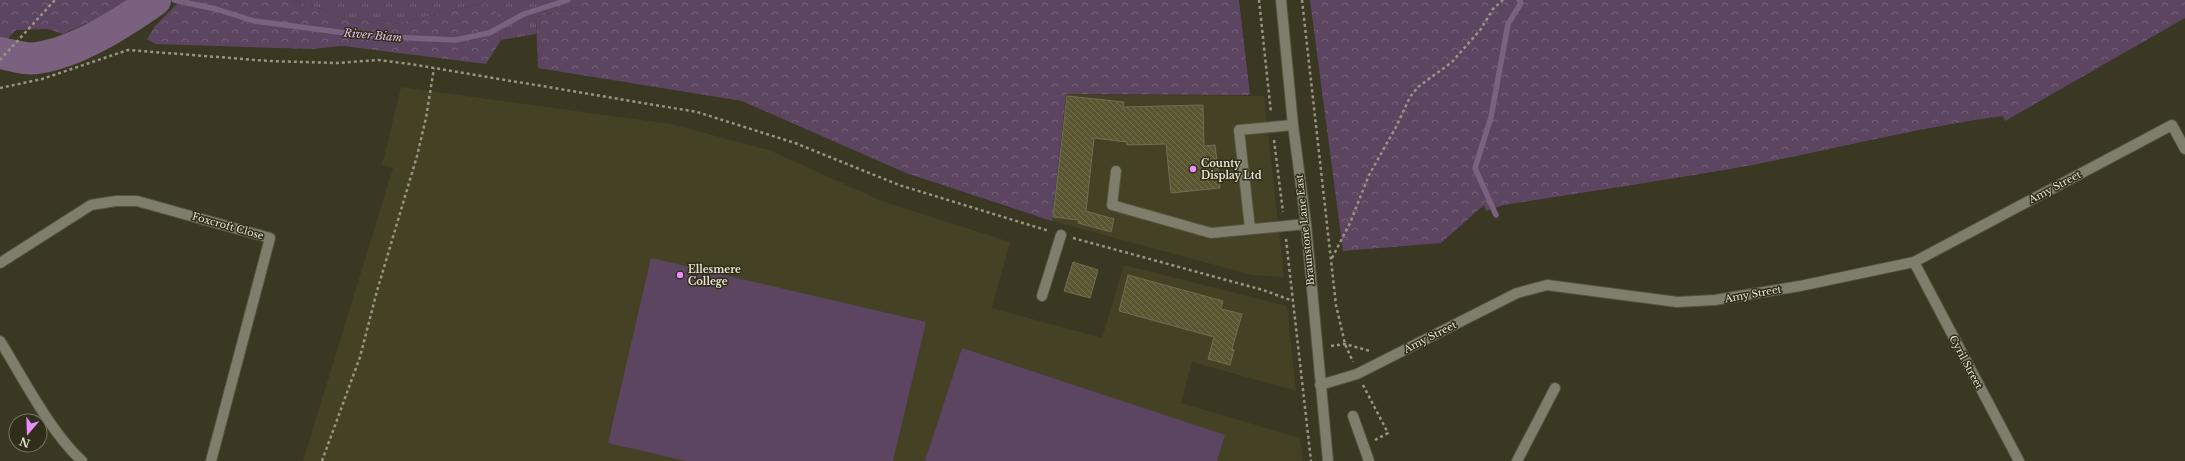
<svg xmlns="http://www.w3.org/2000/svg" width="2185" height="461" font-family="'Libre Baskerville',serif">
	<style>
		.built { fill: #454125 }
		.grass { fill: url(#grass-tufts) }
		.forest { fill: url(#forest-crowns) }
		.pitch { fill: #5c4560 }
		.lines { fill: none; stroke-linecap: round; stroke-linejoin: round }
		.stream { stroke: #7a617f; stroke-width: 5.5 }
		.river { stroke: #7a617f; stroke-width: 32 }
		.building { fill: url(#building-back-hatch); stroke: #706d56 }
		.minor-casing { stroke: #55533f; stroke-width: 12 }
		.path { stroke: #989585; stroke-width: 2.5; stroke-dasharray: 3 3; stroke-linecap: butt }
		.minor { stroke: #7f7e6d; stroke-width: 10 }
		.poi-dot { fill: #ea8dfd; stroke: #302d18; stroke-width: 1.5 }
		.labels { text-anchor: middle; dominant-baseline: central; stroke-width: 3; stroke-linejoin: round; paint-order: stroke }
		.poi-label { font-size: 10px; font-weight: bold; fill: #e5e3d6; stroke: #302d18; text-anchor: start }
		.street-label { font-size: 10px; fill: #e5e3d6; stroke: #302d18 }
		.water-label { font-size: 11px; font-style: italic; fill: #e9bef1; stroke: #302d18 }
	</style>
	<defs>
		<pattern id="grass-tufts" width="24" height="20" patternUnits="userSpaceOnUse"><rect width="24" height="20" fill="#5c4560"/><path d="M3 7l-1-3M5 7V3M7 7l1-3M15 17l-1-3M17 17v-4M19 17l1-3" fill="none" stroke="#736076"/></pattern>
		<pattern id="forest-crowns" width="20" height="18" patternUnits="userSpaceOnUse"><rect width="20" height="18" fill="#5c4560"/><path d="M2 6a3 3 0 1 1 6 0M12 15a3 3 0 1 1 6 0" fill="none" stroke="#736076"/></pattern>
		<pattern id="building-back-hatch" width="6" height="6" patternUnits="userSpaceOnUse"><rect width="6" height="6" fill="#5a5631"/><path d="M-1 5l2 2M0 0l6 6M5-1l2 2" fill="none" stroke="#726e4e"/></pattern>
	</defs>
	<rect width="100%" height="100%" fill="#3a3722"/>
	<path class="built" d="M 401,87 L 671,124 L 769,150 L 882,201 L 1010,242 L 992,308 L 1102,338 L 1124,265 L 1287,306 L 1296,391 L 1192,362 L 1181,403 L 1300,438 L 1303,461 L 303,461 L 393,168 L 382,165 Z
		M 1066,94 L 1264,96 L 1284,277 L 1252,275 L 1052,221 Z"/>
	<path class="grass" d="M 291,0 L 578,0 L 578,7 L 536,17 L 536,34 L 501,40 L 496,9 L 480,4 L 390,25 L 334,16 L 322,9 Z"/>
	<path class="forest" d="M 0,0 L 134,0 L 118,9 L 63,34 L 48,29 L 16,30 L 0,48 Z
		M 181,0 L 291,0 L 322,9 L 334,16 L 390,25 L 480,4 L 496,8 L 501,40 L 486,64 L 343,46 L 311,49 L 155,44 L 147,39 L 155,26 Z
		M 578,0 L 1239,0 L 1250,95 L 1066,94 L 1052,221 L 906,173 L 742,101 L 538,68 L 536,17 L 578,7 Z
		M 1310,0 L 2185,0 L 2185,18 L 2005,121 L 2003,116 C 1911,128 1821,153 1730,169 C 1655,182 1579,193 1503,205 L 1486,211 L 1484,205 L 1441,243 L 1343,251 Z"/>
	<path class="pitch" d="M 651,258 L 926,322 L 893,461 L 686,461 L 608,443 Z
		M 962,348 L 1225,435 L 1217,461 L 925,461 Z"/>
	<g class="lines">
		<path class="stream" d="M 174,0 L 216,9 L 254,21 L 369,36 L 455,40 L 489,33 L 524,14 L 568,0
			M 1496,215 L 1475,168 L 1491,117 L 1508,24 L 1521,3 L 1519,0"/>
		<path class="river" d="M 0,53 C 11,55 26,60 37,58 C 78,52 122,23 155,0"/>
	</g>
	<path class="building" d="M 1067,96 L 1124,102 L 1123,107 L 1203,105 L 1204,146 L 1215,145 L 1220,188 L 1171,193 L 1166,144 L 1127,145 L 1127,142 L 1094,138 L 1086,211 L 1114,219 L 1111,232 L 1078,223 L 1079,220 L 1053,217 Z
		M 1073,262 L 1098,270 L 1090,298 L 1064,291 Z
		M 1128,275 L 1223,301 L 1221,309 L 1242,314 L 1232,349 L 1234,350 L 1230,365 L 1208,359 L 1214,337 L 1119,311 Z"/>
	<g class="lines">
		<g class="minor-casing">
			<path id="minor" d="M 1281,0 L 1293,125 L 1306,224 L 1328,461
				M 1116,171 L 1112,205 L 1211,233 L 1306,224
				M 1250,228 L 1239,130 L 1293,125
				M 1914,262 L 2019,461
				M 0,263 L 91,205 L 116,201 L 137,201 L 270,238 L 211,461
				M 1042,296 L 1061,235
				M 0,341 C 23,378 51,433 82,461
				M 1320,385 L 1357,374 L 1517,293 L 1547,285 L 1677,302 L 1715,300 L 1800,286 L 1914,262 L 2172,125 L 2185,149
				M 1353,416 L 1369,461
				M 1517,461 L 1555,388"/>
		</g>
		<path class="path" d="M 1259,0 L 1271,113
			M 1302,0 L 1336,305 L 1345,344 L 1353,362
			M 0,60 L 55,0
			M 0,88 L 42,79 L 128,50 L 269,61 L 337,63 L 378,60 L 410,64 L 697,112 L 795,143 L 899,185 L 1049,231
			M 1274,140 L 1283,212
			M 1073,238 L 1263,290 L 1293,301
			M 1286,239 L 1311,461
			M 1332,258 L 1350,223 L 1369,175 L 1396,127 L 1410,97 L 1418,87 L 1452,62 L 1481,29 L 1493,9 L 1503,0
			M 1331,346 L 1345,344 L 1370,351
			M 1363,385 L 1388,433 L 1375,440
			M 322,461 L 360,357 L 377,291 L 417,156 L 426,118 L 434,68"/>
		<use href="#minor" class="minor"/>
	</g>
	<g class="poi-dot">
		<circle cx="1193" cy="169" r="4"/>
		<circle cx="680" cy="275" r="4"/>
	</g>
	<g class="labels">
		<g class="poi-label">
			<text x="1201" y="163">County<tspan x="1201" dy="12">Display Ltd</tspan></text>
			<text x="688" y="269">Ellesmere<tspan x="688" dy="12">College</tspan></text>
		</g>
		<g class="street-label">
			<text transform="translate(2055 187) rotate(-28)">Amy Street</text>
			<text transform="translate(228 226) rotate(16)">Foxcroft Close</text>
			<text transform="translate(1305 230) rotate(-96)">Braunstone Lane East</text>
			<text transform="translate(1753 294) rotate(-10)">Amy Street</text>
			<text transform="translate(1430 337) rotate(-27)">Amy Street</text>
			<text transform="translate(1966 362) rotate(62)">Cyril Street</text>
		</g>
		<g class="water-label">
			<text transform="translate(373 35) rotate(5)">River Biam</text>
		</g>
	</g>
	<g transform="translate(28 433) rotate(199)"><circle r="19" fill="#302d18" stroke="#787664"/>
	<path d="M0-3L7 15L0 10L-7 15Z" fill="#ea8dfd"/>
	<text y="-6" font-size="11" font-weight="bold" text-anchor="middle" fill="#e5e3d6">N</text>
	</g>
</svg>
